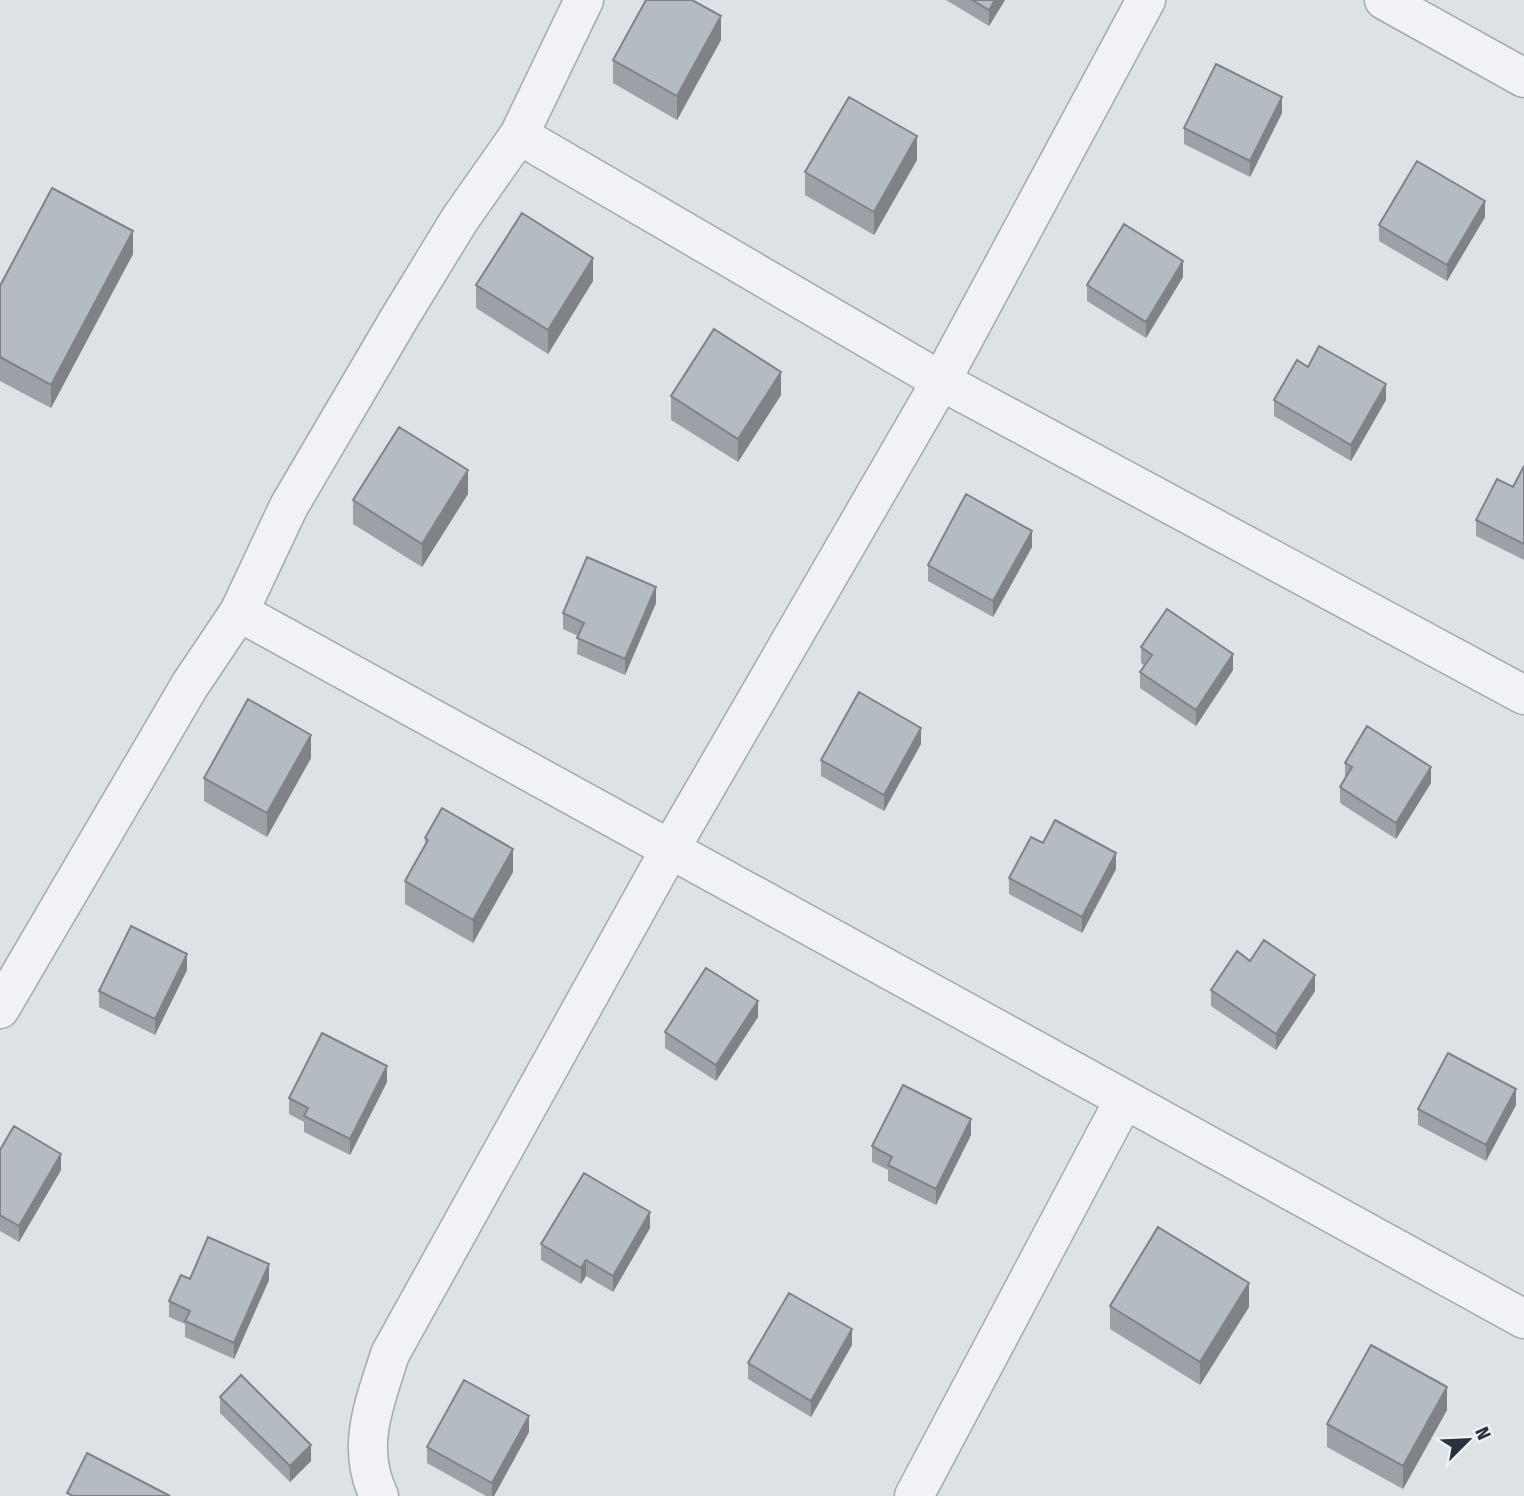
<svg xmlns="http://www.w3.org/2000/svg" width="1524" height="1496" font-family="'Fira Sans Condensed',sans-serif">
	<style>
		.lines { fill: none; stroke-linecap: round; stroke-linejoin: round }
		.street-casing { stroke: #a3a9b0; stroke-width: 41 }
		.street { stroke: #f0f2f5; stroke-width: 38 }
		.wall { fill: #9ca1a8 }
		.shaded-wall { fill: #7f8388 }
		.building { fill: #b5bbc3; stroke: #7f8388; stroke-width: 2 }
	</style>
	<rect width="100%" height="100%" fill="#dde2e6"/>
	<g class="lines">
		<g class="street-casing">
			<path id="street" d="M 1384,0 L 1524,78
				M 519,135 L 941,381 L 1524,695
				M 239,612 L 1524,1319
				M 0,1009 L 190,685 L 239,612 L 289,506 L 400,317 L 460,219 L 519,135 L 584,0
				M 379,1496 C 355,1446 375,1403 390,1354 L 669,851 L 941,381 L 1146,0
				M 914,1496 L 1124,1100"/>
		</g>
		<use href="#street" class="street"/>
	</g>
	<path class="wall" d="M 946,0 L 1005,0 L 989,26 Z
		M 721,40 L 677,120 L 613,83 L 613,60 Z
		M 1282,113 L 1250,177 L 1184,144 L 1184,128 Z
		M 917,160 L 874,235 L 805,195 L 805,172 Z
		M 1485,217 L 1447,281 L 1379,241 L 1379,225 Z
		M 133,254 L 51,408 L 0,381 L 0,286 Z
		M 1183,277 L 1146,338 L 1087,301 L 1087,285 Z
		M 593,281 L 548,354 L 476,308 L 476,285 Z
		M 1308,367 L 1386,400 L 1351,461 L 1274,416 L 1274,400 Z
		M 781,395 L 738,462 L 671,420 L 671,396 Z
		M 1524,466 L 1524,560 L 1476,536 L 1476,520 L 1513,487 Z
		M 468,494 L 422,567 L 353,524 L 353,500 Z
		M 1032,547 L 993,617 L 928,581 L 928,565 Z
		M 656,603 L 625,675 L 577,654 L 578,636 L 563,629 L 563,613 Z
		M 1141,647 L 1233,670 L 1196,726 L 1140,688 L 1140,672 L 1145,666 L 1141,663 Z
		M 921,744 L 884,811 L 821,776 L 821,760 Z
		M 311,758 L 267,837 L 204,801 L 204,778 Z
		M 1345,763 L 1431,783 L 1396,839 L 1340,803 L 1340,787 L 1345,779 Z
		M 425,838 L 513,872 L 473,943 L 405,904 L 405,881 L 425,846 Z
		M 1043,843 L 1116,869 L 1082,933 L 1009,894 L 1009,878 Z
		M 1250,961 L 1315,991 L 1276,1050 L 1211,1006 L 1211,990 Z
		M 187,970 L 155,1035 L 99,1007 L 99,991 Z
		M 758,1017 L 716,1081 L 665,1048 L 665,1032 Z
		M 387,1082 L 350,1155 L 304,1132 L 304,1122 L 289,1114 L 289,1098 Z
		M 1516,1105 L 1486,1161 L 1418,1125 L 1418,1109 Z
		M 971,1135 L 936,1205 L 888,1181 L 888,1170 L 872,1162 L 872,1146 Z
		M 0,1150 L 61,1170 L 19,1242 L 0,1231 Z
		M 650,1228 L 613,1292 L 586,1276 L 581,1284 L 541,1260 L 541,1244 Z
		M 190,1279 L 269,1280 L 234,1359 L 185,1337 L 185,1324 L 169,1317 L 169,1301 Z
		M 1110,1306 L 1249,1307 L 1200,1385 L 1110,1329 Z
		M 852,1345 L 811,1417 L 748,1379 L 748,1363 Z
		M 220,1397 L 311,1461 L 290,1482 L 220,1413 Z
		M 1447,1410 L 1403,1489 L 1327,1447 L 1327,1424 Z
		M 529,1432 L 494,1496 L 486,1496 L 427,1463 L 427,1447 Z"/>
	<path class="shaded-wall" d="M 995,0 L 1005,0 L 989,26 L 989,10 Z
		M 721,16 L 721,40 L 677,120 L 677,96 Z
		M 1282,97 L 1282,113 L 1250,177 L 1250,161 Z
		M 917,136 L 917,160 L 874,235 L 874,212 Z
		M 1485,201 L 1485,217 L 1447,281 L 1447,265 Z
		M 133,231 L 133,254 L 51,408 L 51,385 Z
		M 593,258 L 593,281 L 548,354 L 548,330 Z
		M 1183,261 L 1183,277 L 1146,338 L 1146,322 Z
		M 781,372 L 781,395 L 738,462 L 738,439 Z
		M 1386,384 L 1386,400 L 1351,461 L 1351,445 Z
		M 468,470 L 468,494 L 422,567 L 422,544 Z
		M 1032,531 L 1032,547 L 993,617 L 993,601 Z
		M 656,587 L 656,603 L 625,675 L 625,659 Z
		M 1233,654 L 1233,670 L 1196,726 L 1196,710 Z
		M 921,728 L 921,744 L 884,811 L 884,795 Z
		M 311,735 L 311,758 L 267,837 L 267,813 Z
		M 1431,767 L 1431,783 L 1396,839 L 1396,823 Z
		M 513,849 L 513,872 L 473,943 L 473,920 Z
		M 1116,853 L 1116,869 L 1082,933 L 1082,917 Z
		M 187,954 L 187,970 L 155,1035 L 155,1019 Z
		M 1315,975 L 1315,991 L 1276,1050 L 1276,1034 Z
		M 758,1001 L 758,1017 L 716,1081 L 716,1065 Z
		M 387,1066 L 387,1082 L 350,1155 L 350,1139 Z
		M 1516,1089 L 1516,1105 L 1486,1161 L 1486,1145 Z
		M 971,1119 L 971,1135 L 936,1205 L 936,1189 Z
		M 61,1154 L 61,1170 L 19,1242 L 19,1226 Z
		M 650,1212 L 650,1228 L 613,1292 L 613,1276 Z
		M 586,1260 L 586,1276 L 581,1284 L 581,1268 Z
		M 269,1264 L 269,1280 L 234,1359 L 234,1343 Z
		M 1249,1283 L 1249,1307 L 1200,1385 L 1200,1362 Z
		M 852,1329 L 852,1345 L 811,1417 L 811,1401 Z
		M 1447,1387 L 1447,1410 L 1403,1489 L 1403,1466 Z
		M 529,1416 L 529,1432 L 494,1496 L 492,1496 L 492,1483 Z
		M 311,1445 L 311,1461 L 290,1482 L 290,1466 Z"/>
	<path class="building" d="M 646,0 L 692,0 L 721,16 L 677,96 L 613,60 Z
		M 972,0 L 995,0 L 989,10 Z
		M 1216,64 L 1282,97 L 1250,161 L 1184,128 Z
		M 849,97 L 917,136 L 874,212 L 805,172 Z
		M 1417,161 L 1485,201 L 1447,265 L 1379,225 Z
		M 52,188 L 133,231 L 51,385 L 0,357 L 0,286 Z
		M 522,213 L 593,258 L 548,330 L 476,285 Z
		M 1124,224 L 1183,261 L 1146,322 L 1087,285 Z
		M 714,329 L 781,372 L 738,439 L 671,396 Z
		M 1319,346 L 1386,384 L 1351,445 L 1274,400 L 1297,360 L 1308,367 Z
		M 399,427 L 468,470 L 422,544 L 353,500 Z
		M 1524,466 L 1524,544 L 1476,520 L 1497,479 L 1513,487 Z
		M 966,494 L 1032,531 L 993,601 L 928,565 Z
		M 587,557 L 656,587 L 625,659 L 577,638 L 584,623 L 563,613 Z
		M 1167,609 L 1233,654 L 1196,710 L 1140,672 L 1152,655 L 1141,647 Z
		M 859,692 L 921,728 L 884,795 L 821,760 Z
		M 248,699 L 311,735 L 267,813 L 204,778 Z
		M 1367,726 L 1431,767 L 1396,823 L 1340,787 L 1352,767 L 1345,763 Z
		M 442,808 L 513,849 L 473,920 L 405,881 L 428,840 L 425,838 Z
		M 1055,820 L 1116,853 L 1082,917 L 1009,878 L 1031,837 L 1043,843 Z
		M 131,926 L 187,954 L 155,1019 L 99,991 Z
		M 1264,940 L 1315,975 L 1276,1034 L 1211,990 L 1237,951 L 1250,961 Z
		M 706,968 L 758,1001 L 716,1065 L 665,1032 Z
		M 322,1033 L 387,1066 L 350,1139 L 304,1116 L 308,1108 L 289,1098 Z
		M 1448,1053 L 1516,1089 L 1486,1145 L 1418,1109 Z
		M 903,1085 L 971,1119 L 936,1189 L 888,1165 L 892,1157 L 872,1146 Z
		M 14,1126 L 61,1154 L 19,1226 L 0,1215 L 0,1150 Z
		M 584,1173 L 650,1212 L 613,1276 L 586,1260 L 581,1268 L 541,1244 Z
		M 1158,1227 L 1249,1283 L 1200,1362 L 1110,1306 Z
		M 208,1237 L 269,1264 L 234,1343 L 185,1321 L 190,1311 L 169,1301 L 181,1275 L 190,1279 Z
		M 789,1293 L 852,1329 L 811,1401 L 748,1363 Z
		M 1371,1345 L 1447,1387 L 1403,1466 L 1327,1424 Z
		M 241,1375 L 311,1445 L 290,1466 L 220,1397 Z
		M 464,1380 L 529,1416 L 492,1483 L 427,1447 Z
		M 87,1453 L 170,1496 L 73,1496 L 67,1493 Z"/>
	<g transform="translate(1468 1440) rotate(66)" stroke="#edf0f4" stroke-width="5" paint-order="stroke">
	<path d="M0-5L12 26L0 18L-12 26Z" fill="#28313c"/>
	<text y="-10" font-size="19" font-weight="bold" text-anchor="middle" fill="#28313c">N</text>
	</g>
</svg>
